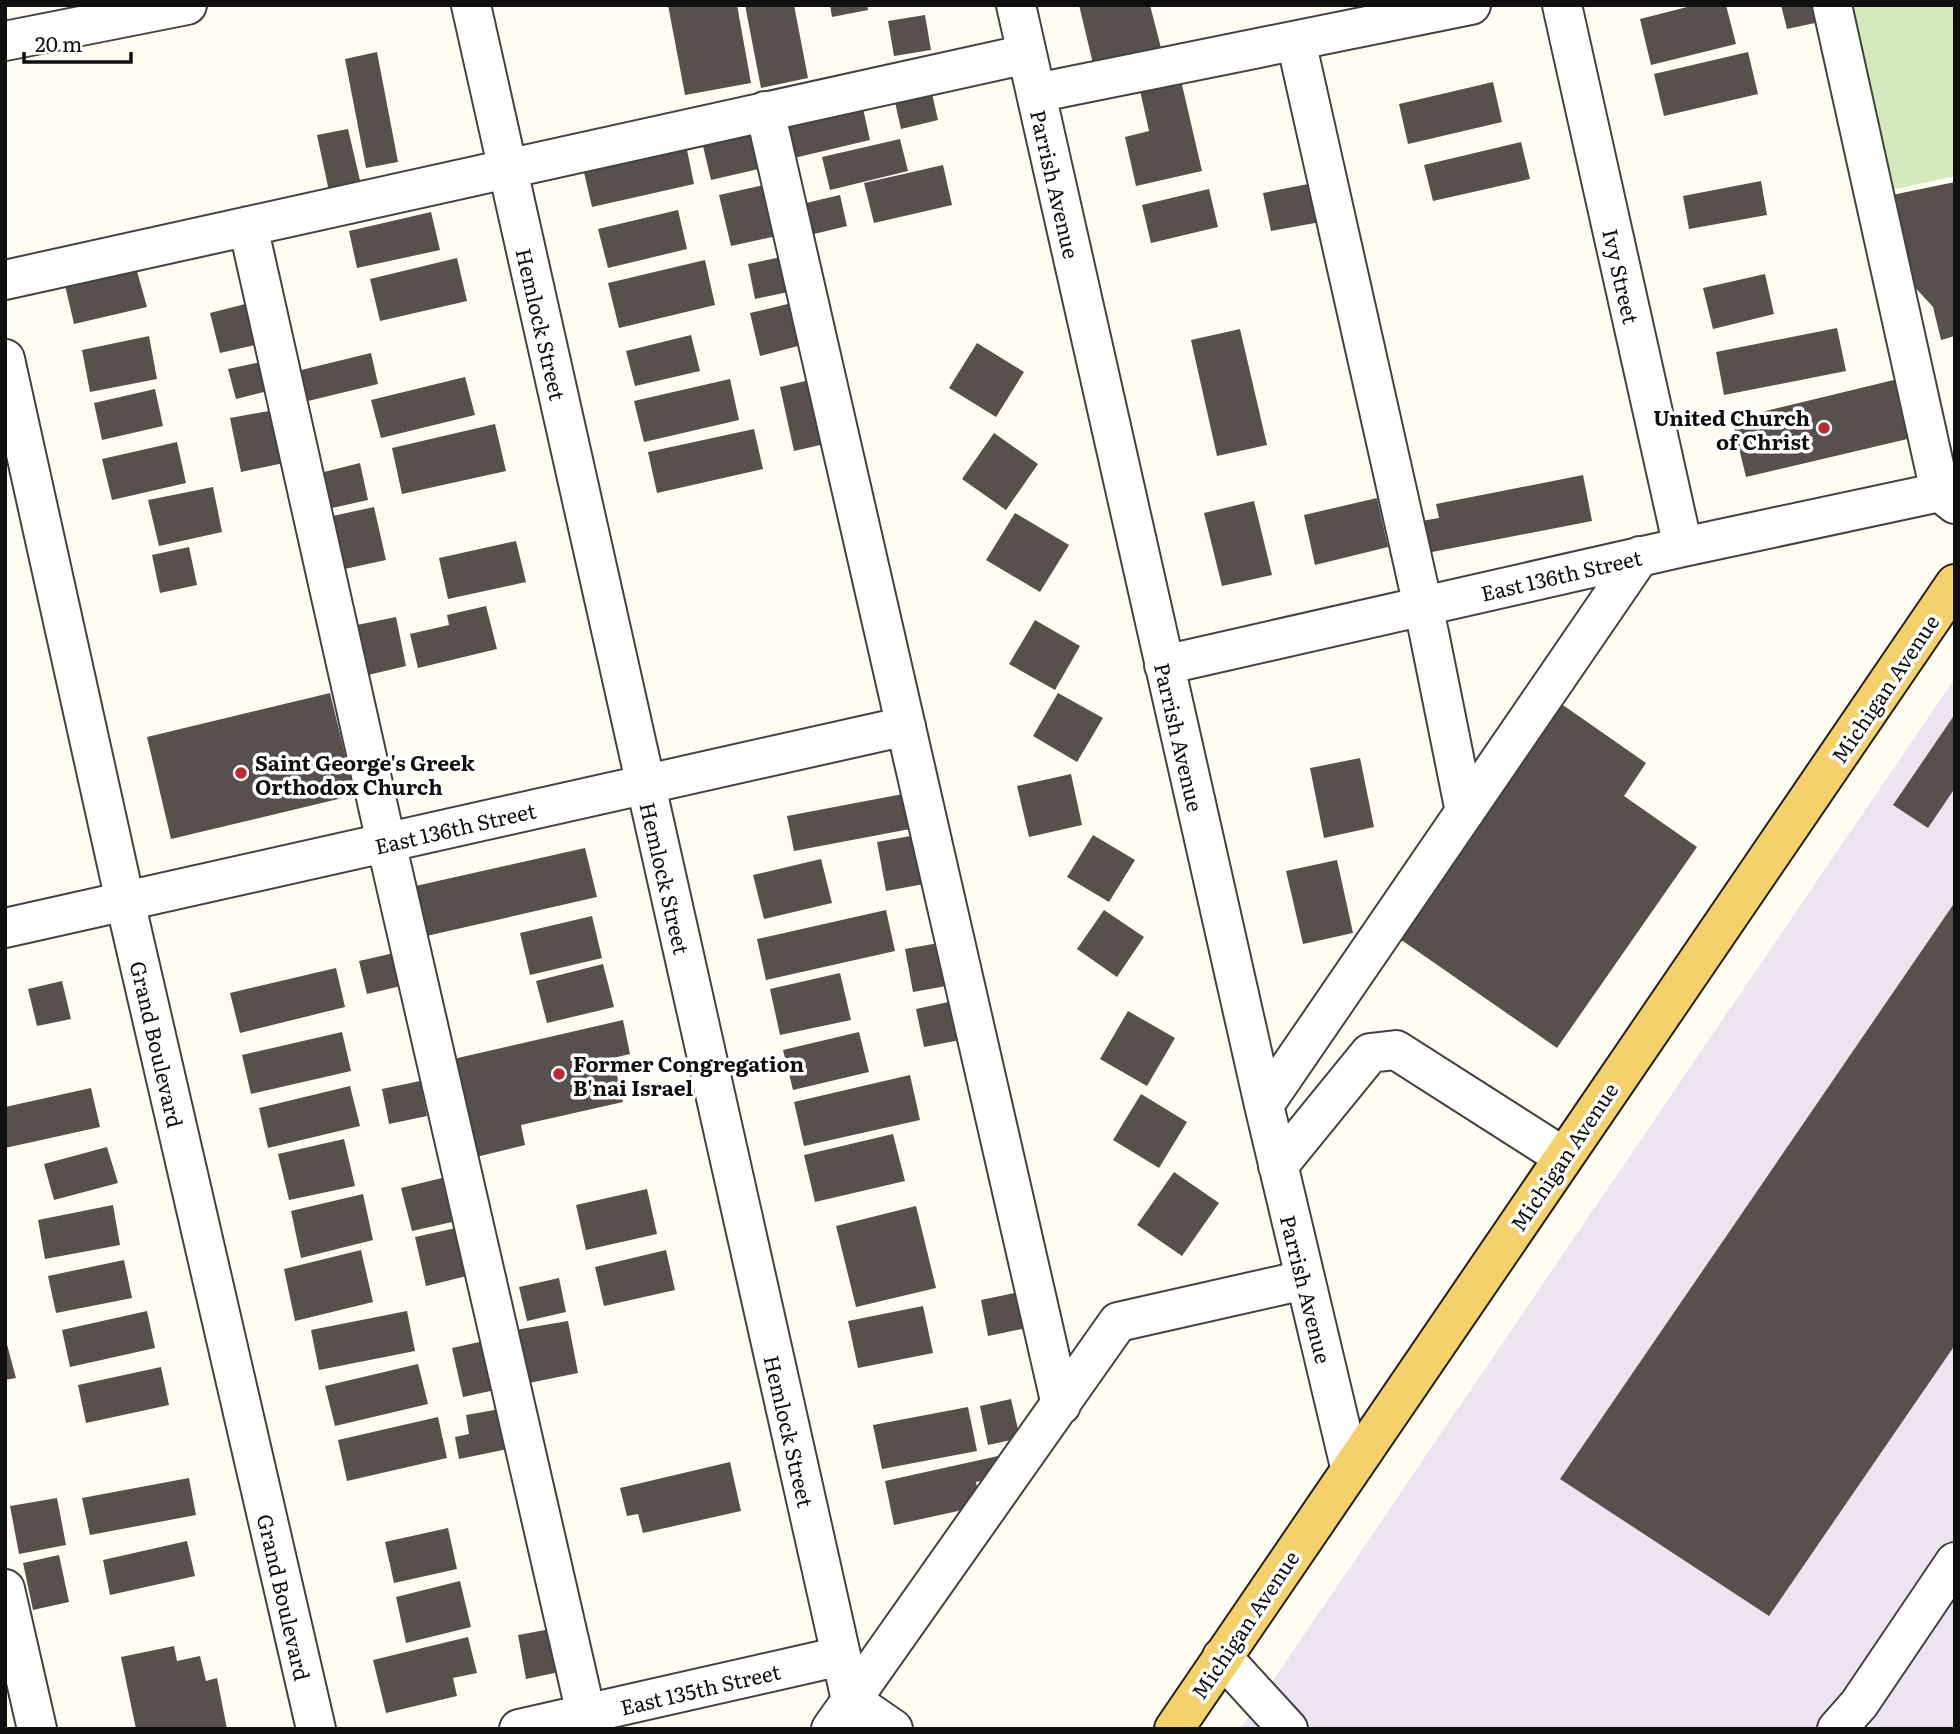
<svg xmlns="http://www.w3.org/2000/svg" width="1960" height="1734" font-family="Literata,serif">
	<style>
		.industrial { fill: #ece4ee }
		.green { fill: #d4e9bc }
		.building { fill: #58504c }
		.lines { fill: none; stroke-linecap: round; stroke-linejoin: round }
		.minor-casing { stroke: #424242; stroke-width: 42 }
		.major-casing { stroke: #202020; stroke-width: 42 }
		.minor { stroke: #fff; stroke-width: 38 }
		.major { stroke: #f5d16c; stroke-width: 38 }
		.poi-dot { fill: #bd2a33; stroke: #fff; stroke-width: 2.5 }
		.labels { text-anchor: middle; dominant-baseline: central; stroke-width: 7; stroke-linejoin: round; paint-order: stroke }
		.street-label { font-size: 21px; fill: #0f0f0f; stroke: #fff }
		.poi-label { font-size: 21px; font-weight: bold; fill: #0f0f0f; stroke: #fff; text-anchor: start }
	</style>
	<rect width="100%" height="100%" fill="#fffcf2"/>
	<path class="industrial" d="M 1955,678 L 1955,1729 L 1240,1729 Z"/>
	<path class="green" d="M 1832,5 L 1955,5 L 1955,176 L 1874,194 Z"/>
	<path class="building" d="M 668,5 L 737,5 L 751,83 L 685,95 Z
		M 745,5 L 794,5 L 808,78 L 761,88 Z
		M 830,5 L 867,5 L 868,10 L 832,17 Z
		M 1079,5 L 1150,5 L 1162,52 L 1094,68 Z
		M 1695,5 L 1726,5 L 1736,44 L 1651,65 L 1640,19 Z
		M 1781,5 L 1820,5 L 1824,21 L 1787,29 Z
		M 925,15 L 931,50 L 894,56 L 888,21 Z
		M 377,52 L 398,162 L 366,168 L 345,59 Z
		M 1748,52 L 1758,94 L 1664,116 L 1654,74 Z
		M 1180,76 L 1202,171 L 1136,186 L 1125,137 L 1149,131 L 1139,86 Z
		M 1493,82 L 1502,122 L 1408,144 L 1399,104 Z
		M 931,89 L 938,120 L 901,129 L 894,98 Z
		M 861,99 L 870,140 L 794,158 L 784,117 Z
		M 761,128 L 771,166 L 711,180 L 702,142 Z
		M 348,129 L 362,189 L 330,196 L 317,135 Z
		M 900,139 L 908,171 L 830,190 L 822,157 Z
		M 1521,142 L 1530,179 L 1433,201 L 1424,165 Z
		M 686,145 L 694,184 L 592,207 L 583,168 Z
		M 943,165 L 952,205 L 874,223 L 864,183 Z
		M 1761,181 L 1767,215 L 1689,229 L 1683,196 Z
		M 1318,182 L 1326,221 L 1271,231 L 1263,193 Z
		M 1955,182 L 1955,336 L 1941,340 L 1933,307 L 1911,283 L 1892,195 Z
		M 769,184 L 781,235 L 731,246 L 719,195 Z
		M 1209,189 L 1218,227 L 1151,243 L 1142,205 Z
		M 840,195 L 847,226 L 814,234 L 806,203 Z
		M 678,210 L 687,249 L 608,268 L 598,229 Z
		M 431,212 L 440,250 L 357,268 L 349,231 Z
		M 786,256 L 793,291 L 755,299 L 748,264 Z
		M 457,258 L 467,301 L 380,321 L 370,279 Z
		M 705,260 L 715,305 L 619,328 L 608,283 Z
		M 135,264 L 147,307 L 74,324 L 64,281 Z
		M 1765,274 L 1774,314 L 1713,329 L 1703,288 Z
		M 249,303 L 259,344 L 220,353 L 210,313 Z
		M 792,303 L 802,345 L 760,356 L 750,313 Z
		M 1837,328 L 1846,371 L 1724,395 L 1716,352 Z
		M 1240,329 L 1267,445 L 1217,456 L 1191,340 Z
		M 691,335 L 700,371 L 635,386 L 626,351 Z
		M 149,336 L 157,379 L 90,392 L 82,350 Z
		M 977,343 L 1024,372 L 996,417 L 949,388 Z
		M 371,353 L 378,384 L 304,402 L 297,371 Z
		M 265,361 L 272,390 L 236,399 L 228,369 Z
		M 465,377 L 475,415 L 381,438 L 371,400 Z
		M 1902,378 L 1916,437 L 1746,477 L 1732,419 Z
		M 730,379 L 739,420 L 644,442 L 634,401 Z
		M 814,379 L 829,443 L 794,451 L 780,387 Z
		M 155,389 L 163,426 L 102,440 L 94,403 Z
		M 274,410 L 284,463 L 241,472 L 230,418 Z
		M 495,424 L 506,471 L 402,494 L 392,448 Z
		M 754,429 L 763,469 L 657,493 L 648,452 Z
		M 994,433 L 1038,464 L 1006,510 L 962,479 Z
		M 177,442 L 186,483 L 112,500 L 102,459 Z
		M 360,463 L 368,500 L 332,508 L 324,472 Z
		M 1583,475 L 1592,521 L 1427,553 L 1421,521 L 1439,518 L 1436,504 Z
		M 213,487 L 222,532 L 159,546 L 148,500 Z
		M 1377,498 L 1388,547 L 1315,565 L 1304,515 Z
		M 1254,501 L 1272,575 L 1222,586 L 1204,513 Z
		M 374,507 L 386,560 L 340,570 L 328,517 Z
		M 1015,513 L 1069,545 L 1040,592 L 986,560 Z
		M 516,541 L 526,582 L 448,599 L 439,558 Z
		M 189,547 L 197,585 L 160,593 L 152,555 Z
		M 486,606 L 497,649 L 418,668 L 410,634 L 449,625 L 447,615 Z
		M 396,617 L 406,666 L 368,675 L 357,625 Z
		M 1035,620 L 1080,646 L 1055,690 L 1009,664 Z
		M 330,693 L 355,795 L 171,839 L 147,737 Z
		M 1058,693 L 1103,718 L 1077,762 L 1033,736 Z
		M 1560,703 L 1646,763 L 1624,796 L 1697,847 L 1557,1048 L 1397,937 Z
		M 1955,714 L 1955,788 L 1928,828 L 1893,805 Z
		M 1360,758 L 1374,827 L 1324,838 L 1310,768 Z
		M 1071,774 L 1082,825 L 1029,837 L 1017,786 Z
		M 903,794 L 910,829 L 794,851 L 787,816 Z
		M 916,835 L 924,884 L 886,891 L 877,842 Z
		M 1093,835 L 1135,860 L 1109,902 L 1067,877 Z
		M 585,848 L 597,897 L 422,937 L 411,887 Z
		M 821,859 L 832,903 L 764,919 L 753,875 Z
		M 1337,860 L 1353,933 L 1303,944 L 1286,871 Z
		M 1955,902 L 1955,1345 L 1769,1616 L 1560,1479 Z
		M 886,910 L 895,951 L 766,980 L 757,939 Z
		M 1104,910 L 1144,937 L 1117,977 L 1077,949 Z
		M 592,916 L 602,958 L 530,975 L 520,933 Z
		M 944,942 L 952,985 L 913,992 L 905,949 Z
		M 394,953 L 401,986 L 367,994 L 359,961 Z
		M 603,964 L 614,1007 L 547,1023 L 536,981 Z
		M 336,968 L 345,1007 L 240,1033 L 230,993 Z
		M 840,973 L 851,1020 L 780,1035 L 770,989 Z
		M 62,981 L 71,1019 L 37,1026 L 28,989 Z
		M 953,1001 L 960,1040 L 924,1047 L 916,1009 Z
		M 1128,1011 L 1175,1038 L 1147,1086 L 1100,1059 Z
		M 623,1020 L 630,1054 L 613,1058 L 623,1102 L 521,1125 L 525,1145 L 472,1158 L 449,1060 Z
		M 342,1032 L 351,1071 L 251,1094 L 242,1055 Z
		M 859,1032 L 869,1072 L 793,1090 L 783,1050 Z
		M 910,1075 L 920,1120 L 804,1146 L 794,1102 Z
		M 420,1081 L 427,1116 L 389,1124 L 382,1089 Z
		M 350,1086 L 360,1126 L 268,1148 L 259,1108 Z
		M 91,1088 L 100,1127 L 5,1148 L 5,1107 Z
		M 1141,1094 L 1187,1122 L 1159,1168 L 1113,1140 Z
		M 893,1134 L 905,1181 L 815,1202 L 804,1155 Z
		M 344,1139 L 355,1186 L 289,1200 L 278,1154 Z
		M 107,1147 L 118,1183 L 54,1200 L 44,1164 Z
		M 1174,1172 L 1219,1203 L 1182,1256 L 1137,1225 Z
		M 442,1178 L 452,1222 L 412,1231 L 401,1188 Z
		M 647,1189 L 657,1234 L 586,1250 L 576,1205 Z
		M 363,1194 L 373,1240 L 301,1258 L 291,1211 Z
		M 113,1205 L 120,1245 L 45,1259 L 38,1220 Z
		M 916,1206 L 936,1288 L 856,1307 L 836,1226 Z
		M 456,1228 L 467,1276 L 426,1286 L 415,1237 Z
		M 361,1250 L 373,1302 L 295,1321 L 284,1269 Z
		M 666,1250 L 675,1290 L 604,1306 L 595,1267 Z
		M 124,1260 L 132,1298 L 56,1313 L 48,1276 Z
		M 559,1278 L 566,1312 L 527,1321 L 519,1287 Z
		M 1019,1292 L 1027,1328 L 988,1336 L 981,1300 Z
		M 923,1306 L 933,1353 L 858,1368 L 848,1321 Z
		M 147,1311 L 155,1348 L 70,1367 L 62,1330 Z
		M 407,1311 L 415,1351 L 319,1370 L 311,1330 Z
		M 568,1321 L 578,1373 L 524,1384 L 515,1330 Z
		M 5,1337 L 16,1378 L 5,1380 Z
		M 484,1341 L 495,1390 L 463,1397 L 452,1348 Z
		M 418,1364 L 428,1404 L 335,1426 L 325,1386 Z
		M 161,1367 L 169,1405 L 86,1423 L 78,1385 Z
		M 1011,1399 L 1020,1438 L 988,1445 L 980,1406 Z
		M 968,1407 L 977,1451 L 882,1469 L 873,1425 Z
		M 500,1409 L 508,1449 L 459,1459 L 455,1437 L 469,1434 L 466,1415 Z
		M 438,1417 L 447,1458 L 347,1481 L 338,1440 Z
		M 998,1456 L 1002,1476 L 976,1482 L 981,1506 L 894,1525 L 885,1481 Z
		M 730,1462 L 741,1511 L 643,1533 L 638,1514 L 627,1516 L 620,1488 Z
		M 189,1478 L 196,1515 L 90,1535 L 82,1498 Z
		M 57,1498 L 66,1545 L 19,1554 L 10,1506 Z
		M 448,1528 L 457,1569 L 394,1583 L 385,1542 Z
		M 187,1541 L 195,1576 L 110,1595 L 103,1560 Z
		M 59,1555 L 69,1602 L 33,1610 L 23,1563 Z
		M 460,1581 L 471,1627 L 406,1643 L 396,1597 Z
		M 556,1628 L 564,1671 L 526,1679 L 518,1635 Z
		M 468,1637 L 477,1673 L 453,1678 L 457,1696 L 386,1713 L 373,1660 Z
		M 174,1646 L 177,1661 L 200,1656 L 206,1681 L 217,1678 L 227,1729 L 136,1729 L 121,1657 Z"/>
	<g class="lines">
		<g class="minor-casing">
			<path id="minor" d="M 471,5 L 851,1700 L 893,1729
				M 1016,5 L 1264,1105 L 1350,1467
				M 1562,5 L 1683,547
				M 1832,5 L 1940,492
				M 5,41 L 187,5
				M 1296,41 L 1429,633 L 1465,812
				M 1036,93 L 1471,5
				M 765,111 L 1061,1405
				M 248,226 L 386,842 L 586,1714
				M 5,280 L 1027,54
				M 5,359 L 125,901 L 316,1729
				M 1164,665 L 1683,547 L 1940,492 L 1955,504
				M 5,928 L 906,726
				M 1264,1105 L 1640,556
				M 1278,1166 L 1370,1053 L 1396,1050 L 1562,1156
				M 5,1589 L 37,1729
				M 1222,1657 L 1288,1729
				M 519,1729 L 841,1656
				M 831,1729 L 1118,1322 L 1304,1280
				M 1837,1729 L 1859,1704 L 1955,1562"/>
		</g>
		<g class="major-casing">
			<path id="major" d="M 1174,1729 L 1955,584"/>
		</g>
		<use href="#minor" class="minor"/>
		<use href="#major" class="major"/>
	</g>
	<g class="poi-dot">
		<circle cx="1824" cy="428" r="7"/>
		<circle cx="241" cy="773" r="7"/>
		<circle cx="559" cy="1074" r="7"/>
	</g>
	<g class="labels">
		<g class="street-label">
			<text transform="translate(1056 184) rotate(77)">Parrish Avenue</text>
			<text transform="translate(1622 276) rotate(77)">Ivy Street</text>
			<text transform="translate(542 324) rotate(77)">Hemlock Street</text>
			<text transform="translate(1561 574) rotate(-13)">East 136th Street</text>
			<text transform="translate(1884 688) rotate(-56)">Michigan Avenue</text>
			<text transform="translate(1180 737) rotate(77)">Parrish Avenue</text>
			<text transform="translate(455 827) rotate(-13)">East 136th Street</text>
			<text transform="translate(666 878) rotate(77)">Hemlock Street</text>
			<text transform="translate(158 1044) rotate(77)">Grand Boulevard</text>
			<text transform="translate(1563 1156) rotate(-56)">Michigan Avenue</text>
			<text transform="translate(1307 1289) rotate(76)">Parrish Avenue</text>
			<text transform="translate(790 1431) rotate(77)">Hemlock Street</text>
			<text transform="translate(285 1597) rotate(77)">Grand Boulevard</text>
			<text transform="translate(1244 1624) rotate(-56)">Michigan Avenue</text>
			<text transform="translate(700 1688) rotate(-13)">East 135th Street</text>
		</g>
		<g class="poi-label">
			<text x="1810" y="416" text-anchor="end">United Church<tspan x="1810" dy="24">of Christ</tspan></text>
			<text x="255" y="761">Saint George's Greek<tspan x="255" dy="24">Orthodox Church</tspan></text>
			<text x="573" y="1062">Former Congregation<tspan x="573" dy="24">B'nai Israel</tspan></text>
		</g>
	</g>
	<rect width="1960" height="1734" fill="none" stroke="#0f0f0f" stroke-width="14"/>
	<path d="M24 52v10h107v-10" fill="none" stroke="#0f0f0f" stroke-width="3.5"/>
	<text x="35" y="52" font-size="21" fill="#0f0f0f" stroke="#ffffff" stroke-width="5" paint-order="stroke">20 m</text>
</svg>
